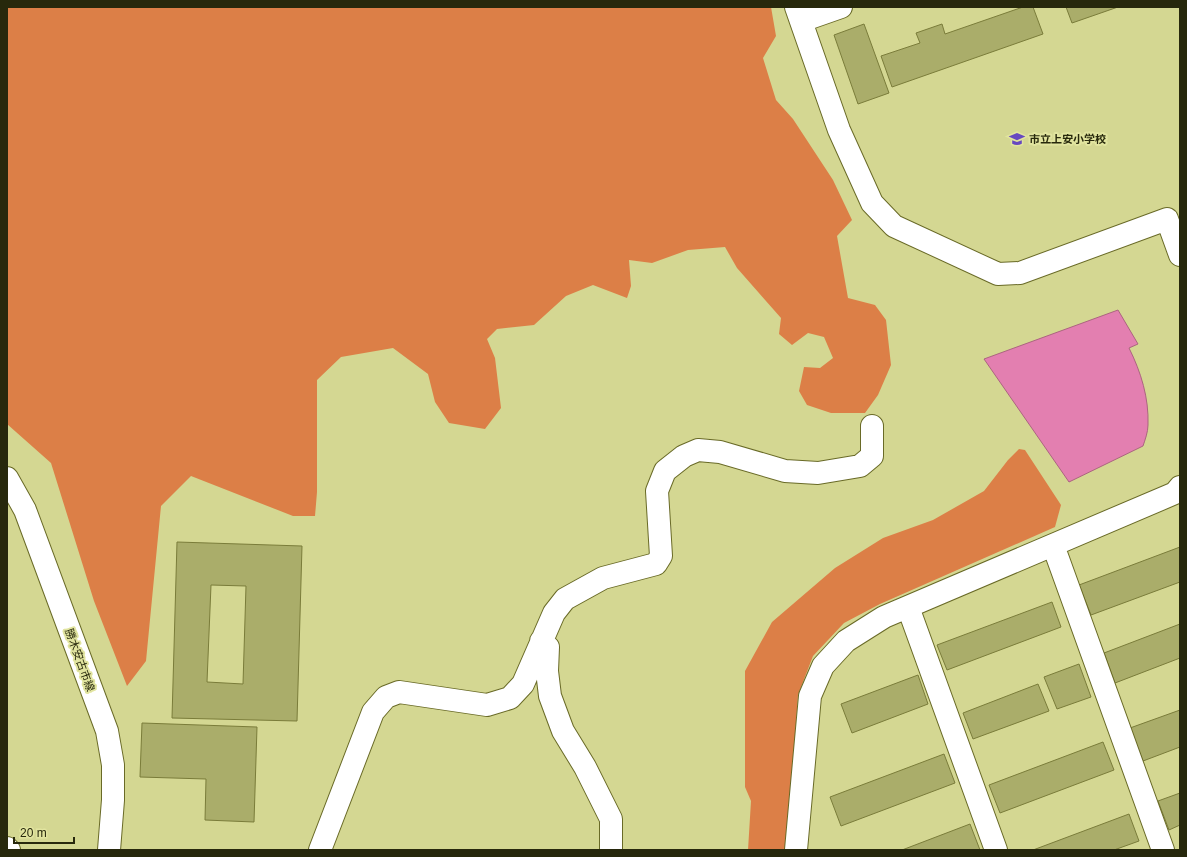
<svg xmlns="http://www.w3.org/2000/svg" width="1187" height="857" font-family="Helvetica,'Noto Sans JP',sans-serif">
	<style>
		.forest { fill: #dc7f47 }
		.water { fill: #e37fb0; stroke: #ab657f }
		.building { fill: #aaad6a; stroke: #7a7c3a; fill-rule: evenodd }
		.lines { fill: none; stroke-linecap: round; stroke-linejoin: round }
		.minor-casing { stroke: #696a27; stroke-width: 24 }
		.secondary-casing { stroke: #696a27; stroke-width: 24 }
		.minor { stroke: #fff; stroke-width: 22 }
		.secondary { stroke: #fff; stroke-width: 22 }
		.labels { text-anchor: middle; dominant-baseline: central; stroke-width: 4; stroke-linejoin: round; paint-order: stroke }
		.poi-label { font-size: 11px; font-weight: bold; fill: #27280c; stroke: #e1e49f; text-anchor: start }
		.street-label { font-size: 11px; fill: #27280c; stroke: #e1e49f }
	</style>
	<rect width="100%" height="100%" fill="#d4d792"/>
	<path class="forest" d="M 7,7 L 771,7 L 776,36 L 763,58 L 776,100 L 793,119 L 833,180 L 852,220 L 837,236 L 848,298 L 875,305 L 886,320 L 891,365 L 878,395 L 865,413 L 831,413 L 807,405 L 799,391 L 804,367 L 820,368 L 833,358 L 824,337 L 808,333 L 792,345 L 779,334 L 781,318 L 737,268 L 725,247 L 688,250 L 652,263 L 629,260 L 631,286 L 627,298 L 593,285 L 566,296 L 534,325 L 497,329 L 487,339 L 495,358 L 501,408 L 485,429 L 449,423 L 435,402 L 428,374 L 393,348 L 341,357 L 317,380 L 317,492 L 315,516 L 293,516 L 191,476 L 161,506 L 146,661 L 127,686 L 94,601 L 51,463 L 7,424 Z
		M 1019,449 L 1025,450 L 1061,505 L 1055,527 L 880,604 L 844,623 L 813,656 L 798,695 L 787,850 L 748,850 L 751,801 L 745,787 L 745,671 L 772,622 L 835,568 L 883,538 L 933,520 L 984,491 L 1008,460 Z"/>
	<path class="water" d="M 1118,310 L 1138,344 L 1129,348 C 1141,372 1149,398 1148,425 C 1148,432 1145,440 1143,446 L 1069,482 L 984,359 Z"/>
	<path class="building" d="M 1023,7 L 1033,7 L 1043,34 L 892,87 L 881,56 L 920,43 L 916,33 L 942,24 L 945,34 Z
		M 1066,7 L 1118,7 L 1072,23 Z
		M 864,24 L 889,93 L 858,104 L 834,35 Z
		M 177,542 L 302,546 L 297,721 L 172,718 ZM 211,585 L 246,586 L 243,684 L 207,682 Z
		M 1180,547 L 1180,582 L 1091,615 L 1079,585 Z
		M 1052,602 L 1061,627 L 947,670 L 937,645 Z
		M 1180,624 L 1180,658 L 1115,683 L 1104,653 Z
		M 1079,664 L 1091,697 L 1057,709 L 1044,677 Z
		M 918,675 L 928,704 L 852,733 L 841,704 Z
		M 1038,684 L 1049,711 L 973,739 L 963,713 Z
		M 1180,710 L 1180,747 L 1143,761 L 1130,728 Z
		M 142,723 L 257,727 L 254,822 L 205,820 L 206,779 L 140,777 Z
		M 1103,742 L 1114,770 L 1000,813 L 989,785 Z
		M 944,754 L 955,783 L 841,826 L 830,797 Z
		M 1180,793 L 1180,825 L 1169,830 L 1158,801 Z
		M 1129,814 L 1139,841 L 1114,850 L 1033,850 Z
		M 970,824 L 980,850 L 902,850 Z"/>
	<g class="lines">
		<g class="minor-casing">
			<path id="minor" d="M 796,7 L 839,130 L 872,203 L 894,226 L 998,274 L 1020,273 L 1167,219 L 1180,255
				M 801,21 L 841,7
				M 1053,545 L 1163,850
				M 908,607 L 996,850
				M 541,641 L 548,647 L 547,671 L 550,696 L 563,731 L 585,767 L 611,819 L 611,850
				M 7,848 L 9,850
				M 320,850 L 373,712 L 386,697 L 399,692 L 487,705 L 510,698 L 523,684 L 554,613 L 565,599 L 603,578 L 656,564 L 661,556 L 657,491 L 665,471 L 684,456 L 698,450 L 720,452 L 785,471 L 818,473 L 860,466 L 872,456 L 872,426
				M 796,850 L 810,696 L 823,666 L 846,641 L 884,617 L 1175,493 L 1180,487"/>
		</g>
		<g class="secondary-casing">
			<path id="secondary" d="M 7,478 L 25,510 L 107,731 L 113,765 L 113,800 L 109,850"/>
		</g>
		<use href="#minor" class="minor"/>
		<use href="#secondary" class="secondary"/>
	</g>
	<defs>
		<g id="school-bare" transform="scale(1.2)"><path d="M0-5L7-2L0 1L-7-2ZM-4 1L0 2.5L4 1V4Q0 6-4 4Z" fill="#6748c0" stroke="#e1e49f" stroke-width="2.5" paint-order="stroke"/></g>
	</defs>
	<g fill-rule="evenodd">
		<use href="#school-bare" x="1017" y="139"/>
	</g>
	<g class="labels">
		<g class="poi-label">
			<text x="1029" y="139">市立上安小学校</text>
		</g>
		<g class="street-label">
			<text transform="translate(80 660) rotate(70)">勝木安古市線</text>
		</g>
	</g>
	<rect width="1187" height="857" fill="none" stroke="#27280c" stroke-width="16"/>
	<path d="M14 837v6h60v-6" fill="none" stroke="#27280c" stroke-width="2"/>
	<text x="20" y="837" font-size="12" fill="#27280c" stroke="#e1e49f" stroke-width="3" paint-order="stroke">20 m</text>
</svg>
